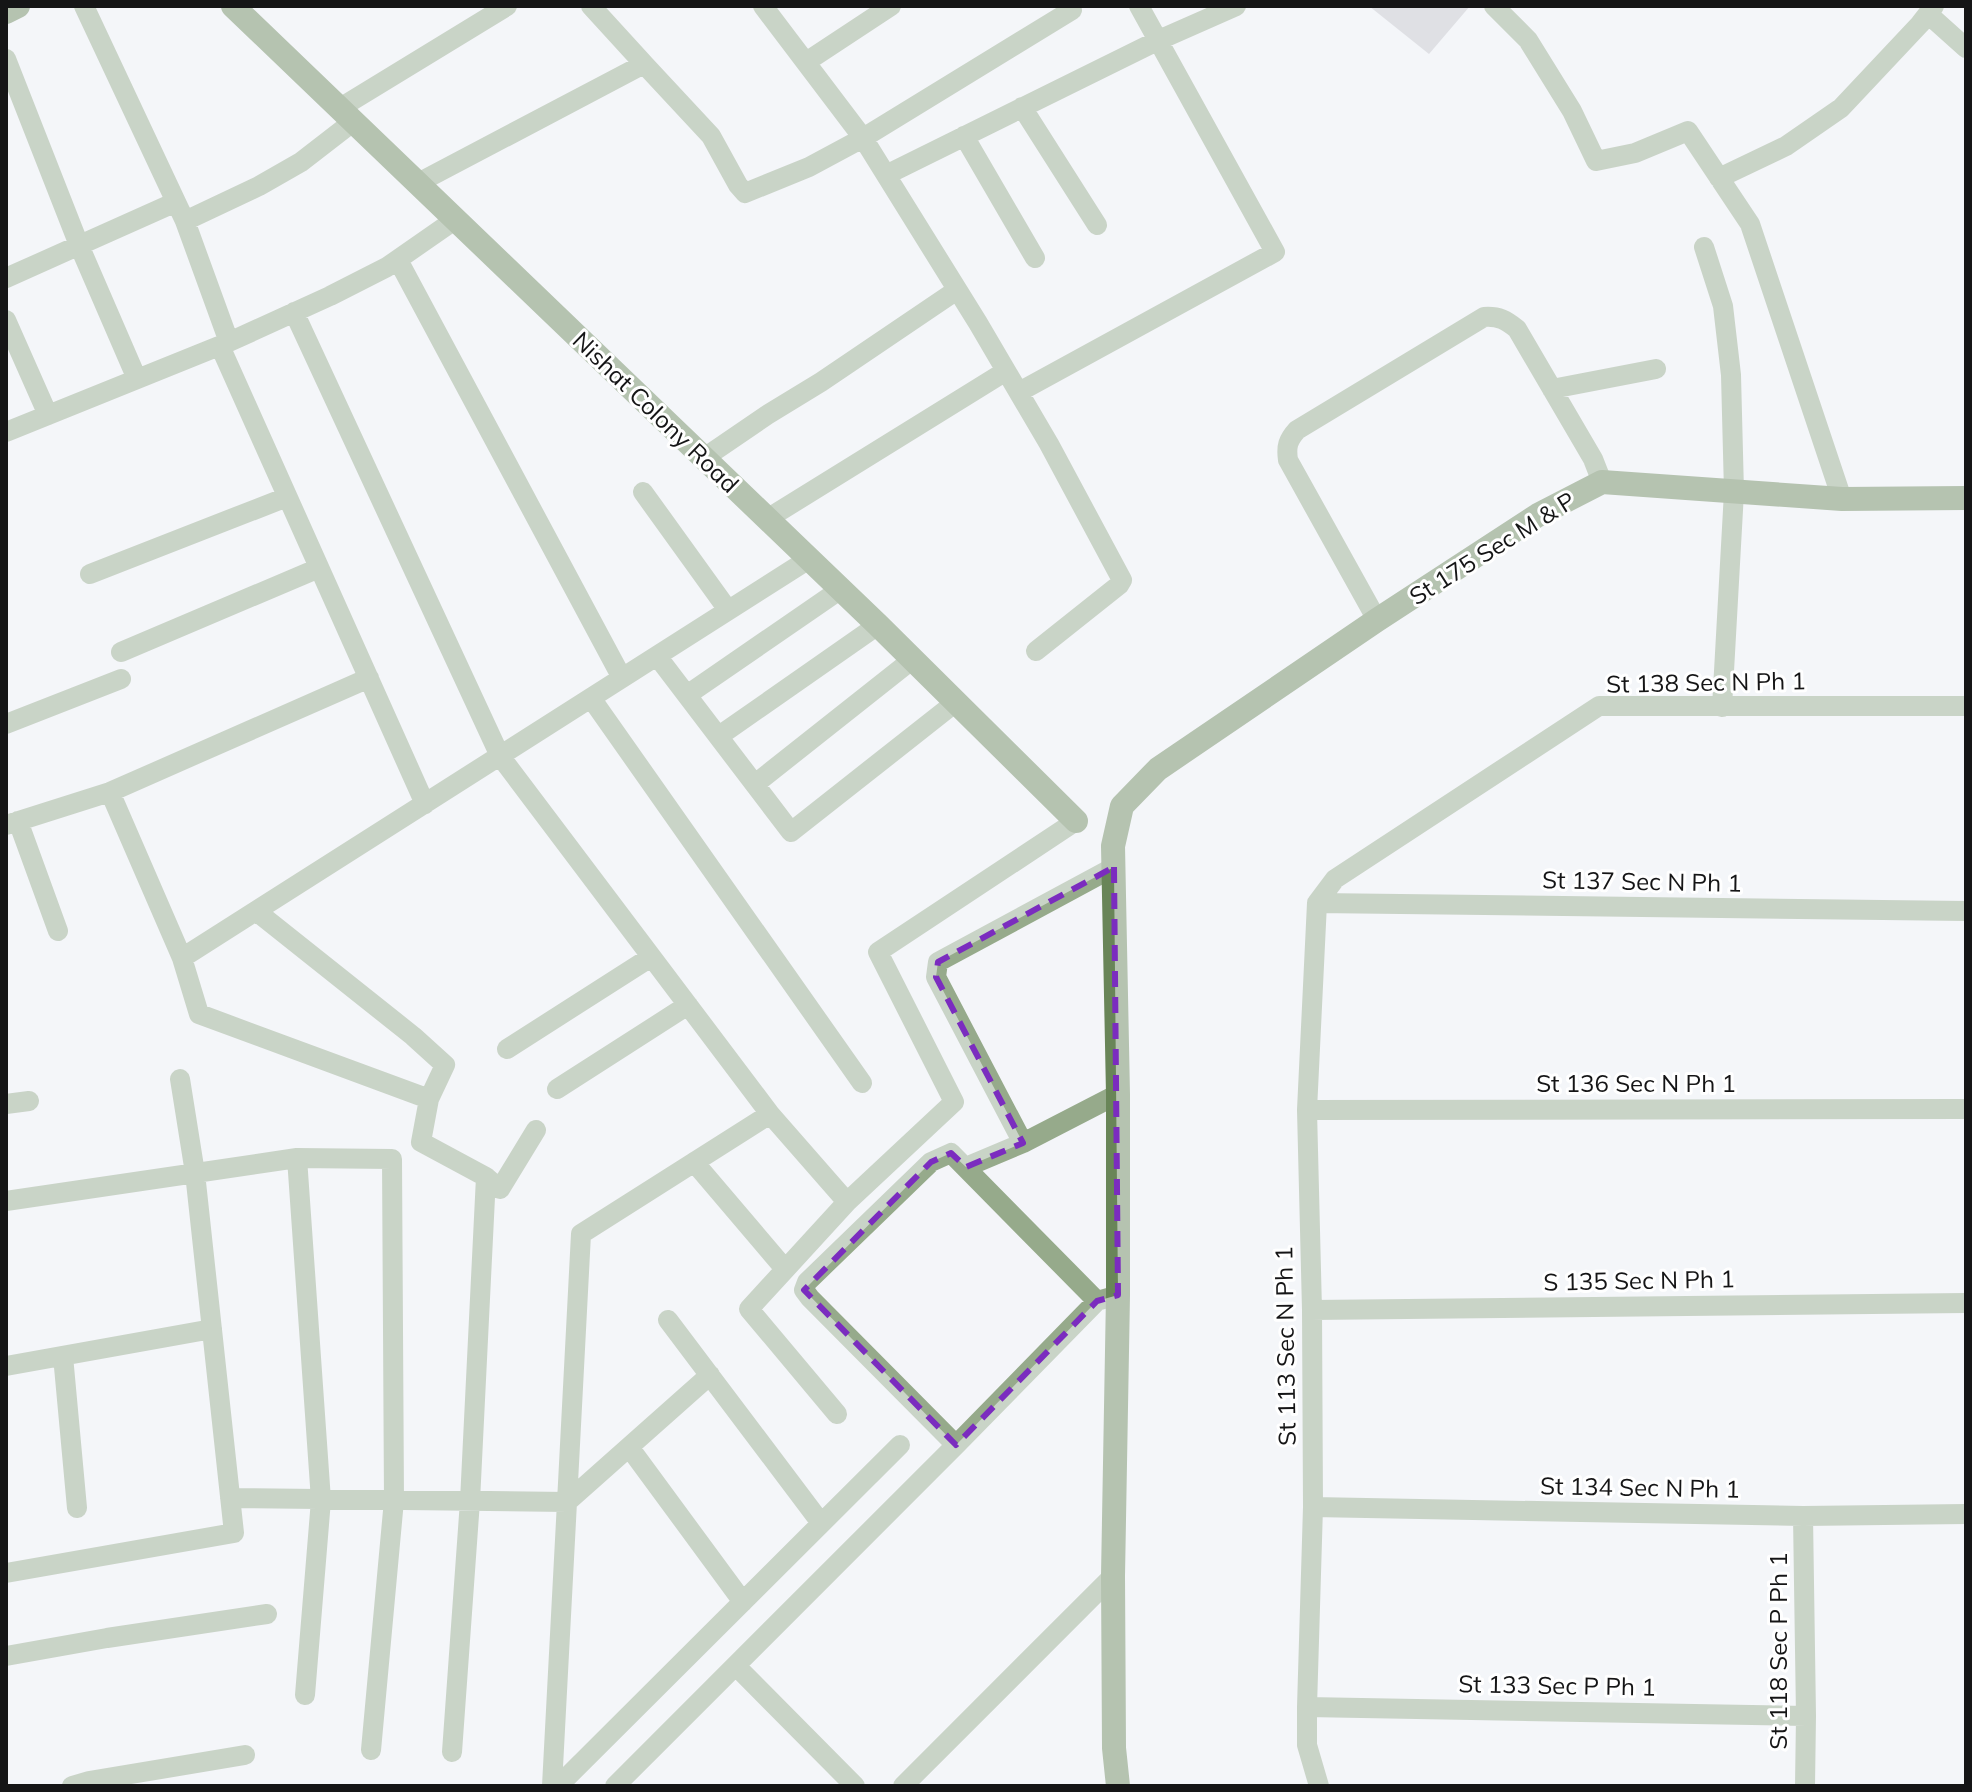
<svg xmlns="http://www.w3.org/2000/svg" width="1972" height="1792" font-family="Mulish,sans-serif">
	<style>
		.building { fill: #c5c6ca }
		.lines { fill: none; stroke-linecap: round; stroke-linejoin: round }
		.street { stroke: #96aa8b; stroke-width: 20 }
		.secondary { stroke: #698558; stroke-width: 24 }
		.marked { fill: none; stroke: #7b2cbf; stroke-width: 6; stroke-dasharray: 16 10; stroke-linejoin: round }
		.labels { text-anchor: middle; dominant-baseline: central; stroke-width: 6; stroke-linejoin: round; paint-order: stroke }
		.street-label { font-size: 24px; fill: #151516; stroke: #fff }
	</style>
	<rect width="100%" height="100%" fill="#f4f5f9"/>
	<path class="building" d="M 1369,6 L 1470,6 L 1429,54 Z"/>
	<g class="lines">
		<path class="street" d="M 84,6 L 176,202
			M 763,6 L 863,138 L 978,323 L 1049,444 L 1122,580 L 1119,585 L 1036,651
			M 1494,6 L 1528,40 L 1572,111 L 1596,161 L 1635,153 L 1688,131 L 1750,224 L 1842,499
			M 1928,14 L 1966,48
			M 6,59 L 79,245 L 137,379
			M 806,62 L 891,6
			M 644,64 L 711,136 L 738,185 L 745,193 L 809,167 L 863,138 L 1072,10
			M 1022,107 L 1097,225
			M 340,108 L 507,6
			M 964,136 L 1035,258
			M 886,175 L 1159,40 L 1236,6
			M 1719,178 L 1786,146 L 1841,108 L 1920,24 L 1934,6
			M 418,183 L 644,64 L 591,6
			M 185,221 L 229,342
			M 1704,247 L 1723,306 L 1731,375 L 1734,492 L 1722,707
			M 398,260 L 622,678
			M 6,278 L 176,202 L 185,221 L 259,186 L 301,162 L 354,121
			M 294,312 L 500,756 L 770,1114
			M 6,320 L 48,415
			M 220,346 L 425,804
			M 1552,389 L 1656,369
			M 1019,392 L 1275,252 L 1139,6
			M 6,432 L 229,342 L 330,296 L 387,267 L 456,219
			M 704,458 L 767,415 L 821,382 L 957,290
			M 643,492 L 728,610
			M 767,519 L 1006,371
			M 90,574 L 287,497
			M 1377,620 L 1288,460 C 1286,446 1288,440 1297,430 L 1484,317 C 1499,316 1506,320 1517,329 L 1593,459 L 1602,482
			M 121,652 L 319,568
			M 657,656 L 791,832 L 956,702
			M 687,695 L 841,589
			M 591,698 L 862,1083
			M 6,724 L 121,679
			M 719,736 L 878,625
			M 755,784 L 913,659
			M 110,792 L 182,958
			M 18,821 L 58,931
			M 6,825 L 110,792 L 369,678
			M 1317,903 L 1307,1110 L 1312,1310 L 1313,1507 L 1307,1707 L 1307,1745 L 1319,1786
			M 1317,903 L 1335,879 L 1599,706 L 1966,706
			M 1317,903 L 1966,911
			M 256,911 L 413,1036 L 445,1065 L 429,1099
			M 507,1049 L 651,957
			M 557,1089 L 688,1005
			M 6,1104 L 29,1101
			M 1307,1110 L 1966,1109
			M 1023,1143 L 936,977 L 938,962 L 1114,867
			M 297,1158 L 321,1500 L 305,1695
			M 694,1162 L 785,1269
			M 966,1167 L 1023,1143 L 1118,1094
			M 486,1177 L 500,1189 L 536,1130
			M 6,1201 L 297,1158 L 392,1159 L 394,1500 L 371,1750
			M 847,1202 L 954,1102 L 878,952 L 1076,821
			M 1312,1310 L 1966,1303
			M 668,1320 L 821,1523
			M 63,1356 L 77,1508
			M 6,1366 L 212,1329
			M 956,1445 L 810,1298 L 804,1290 L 807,1282 L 931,1162 L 951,1153 L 1097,1301
			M 629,1447 L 743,1602
			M 230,1498 L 567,1502 L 581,1234 L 770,1114 L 847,1202 L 749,1309 L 837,1414
			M 1313,1507 L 1803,1516 L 1966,1514
			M 1803,1516 L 1806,1716 L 1805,1786
			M 6,1573 L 234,1533 L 195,1173 L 180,1079
			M 6,1656 L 107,1638 L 267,1614
			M 736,1666 L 855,1786
			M 1307,1707 L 1806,1716
			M 452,1752 L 470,1501 L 486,1177 L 421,1142 L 429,1099 L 199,1014 L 182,958 L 809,559
			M 72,1786 L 89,1781 L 245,1755
			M 552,1786 L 567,1502 L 710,1375
			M 558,1786 L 900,1445
			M 615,1786 L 956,1445 L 1097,1301 L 1118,1295
			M 903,1786 L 1113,1576"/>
		<path class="secondary" d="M 233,6 L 878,625 L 1076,821
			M 6,12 L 18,6
			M 1118,1786 L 1114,1748 L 1113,1576 L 1118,1295 L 1118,1094 L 1113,846 L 1122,806 L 1158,769 L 1377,620 L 1538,515 L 1602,482 L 1842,499 L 1966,498"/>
	</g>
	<path d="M0 0H1972V1792H0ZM 1114,867 L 1118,1295 L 1097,1301 L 956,1445 L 804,1290 L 931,1162 L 951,1153 L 966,1167 L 1023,1143 L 936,977 L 938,962 Z" fill="#f4f5f9" fill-opacity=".55" fill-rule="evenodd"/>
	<path class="marked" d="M 1114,867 L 1118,1295 L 1097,1301 L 956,1445 L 804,1290 L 931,1162 L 951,1153 L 966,1167 L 1023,1143 L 936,977 L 938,962 Z"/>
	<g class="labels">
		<g class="street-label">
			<text transform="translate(656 412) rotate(44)">Nishat Colony Road</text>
			<text transform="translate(1492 548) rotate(-32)">St 175 Sec M &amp; P</text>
			<text transform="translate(1706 682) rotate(-1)">St 138 Sec N Ph 1</text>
			<text transform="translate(1642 881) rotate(1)">St 137 Sec N Ph 1</text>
			<text x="1636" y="1083">St 136 Sec N Ph 1</text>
			<text transform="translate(1639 1280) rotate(-1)">S 135 Sec N Ph 1</text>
			<text transform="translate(1285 1346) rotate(-91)">St 113 Sec N Ph 1</text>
			<text transform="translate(1640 1487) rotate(1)">St 134 Sec N Ph 1</text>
			<text transform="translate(1778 1651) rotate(-90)">St 118 Sec P Ph 1</text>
			<text transform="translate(1557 1685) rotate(1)">St 133 Sec P Ph 1</text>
		</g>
	</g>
	<rect width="1972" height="1792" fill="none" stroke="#151516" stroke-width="16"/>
</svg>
